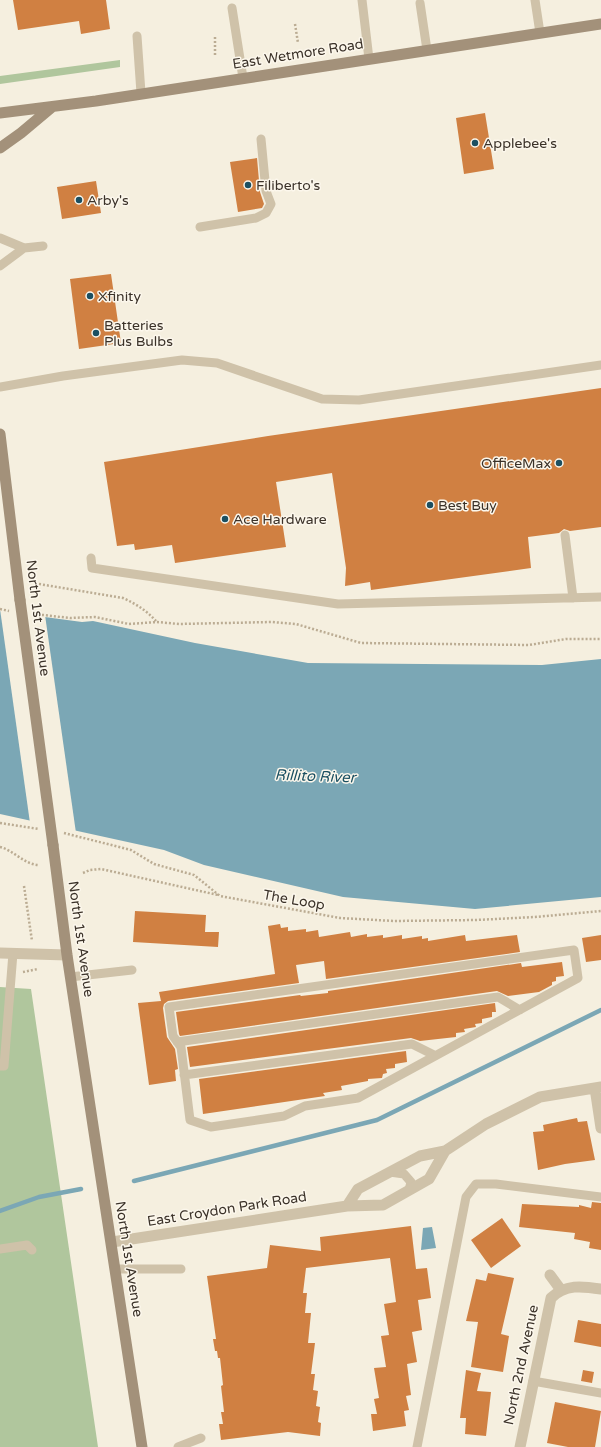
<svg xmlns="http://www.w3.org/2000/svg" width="601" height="1447" font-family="'Varela Round',sans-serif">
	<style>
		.green { fill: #b0c69d }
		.water { fill: #7ba7b5 }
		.pier { fill: #f5efdf }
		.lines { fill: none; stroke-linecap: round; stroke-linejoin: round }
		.stream { stroke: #7ba7b5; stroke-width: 4.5 }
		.building { fill: #d08042 }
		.path { stroke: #bbac93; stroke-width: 2.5; stroke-dasharray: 2 2; stroke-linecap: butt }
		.service { stroke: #cfc2a9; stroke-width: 9 }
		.minor { stroke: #cfc2a9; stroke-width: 11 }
		.secondary { stroke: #a3917a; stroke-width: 11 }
		.secondary-bridge { stroke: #a3917a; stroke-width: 11 }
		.poi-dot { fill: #1b4f61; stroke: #fcf7ec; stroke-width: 1.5 }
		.labels { text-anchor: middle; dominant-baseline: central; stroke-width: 3; stroke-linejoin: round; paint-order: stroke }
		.street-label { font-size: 14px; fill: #3b3229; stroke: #fcf7ec }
		.poi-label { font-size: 14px; fill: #3b3229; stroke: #fcf7ec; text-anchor: start }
		.water-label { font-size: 15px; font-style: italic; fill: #1b4f61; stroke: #fcf7ec }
	</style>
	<rect width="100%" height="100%" fill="#f5efdf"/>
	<path class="green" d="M 120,60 L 120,67 L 0,84 L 0,76 Z
		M 0,987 L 31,989 L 98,1447 L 0,1447 Z"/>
	<path class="water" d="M 0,611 L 82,622 L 93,621 L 195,643 L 308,663 L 542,665 L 601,659 L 601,897 L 475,909 L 343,897 L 204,865 L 164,850 L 0,814 Z
		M 432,1227 L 436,1248 L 421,1250 L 423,1228 Z"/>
	<path class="pier" d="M 0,609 L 45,615 L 76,833 L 30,823 Z"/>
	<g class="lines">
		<path class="stream" d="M 134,1181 L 377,1120 L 601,1010
			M 0,1211 L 39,1197 L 81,1189"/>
	</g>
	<path class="building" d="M 13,0 L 106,0 L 110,29 L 81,34 L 79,21 L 18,30 Z
		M 485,113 L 494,169 L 464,174 L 456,118 Z
		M 257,158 L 260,192 L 264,204 L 262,208 L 238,212 L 230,162 Z
		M 96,181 L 101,213 L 62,219 L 57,187 Z
		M 111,274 L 121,343 L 79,349 L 70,279 Z
		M 601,388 L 601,527 L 570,531 L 564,529 L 559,533 L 528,537 L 531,568 L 371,590 L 370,582 L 345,586 L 346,568 L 332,473 L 276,482 L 286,547 L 175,563 L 172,545 L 135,550 L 134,544 L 117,546 L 104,462 L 268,436 Z
		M 135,911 L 206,915 L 205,932 L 219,932 L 218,947 L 133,942 Z
		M 280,924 L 281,928 L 288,927 L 288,931 L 306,929 L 306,932 L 318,930 L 319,937 L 350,932 L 351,937 L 367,934 L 367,937 L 383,935 L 383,938 L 402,935 L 402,939 L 422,936 L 422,939 L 428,938 L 428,941 L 465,935 L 466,941 L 517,935 L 520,952 L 326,979 L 324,961 L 296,965 L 299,983 L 168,1001 L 164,1004 L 163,1008 L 167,1037 L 175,1049 L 178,1069 L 175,1070 L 176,1081 L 149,1085 L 138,1003 L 161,1001 L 159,992 L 275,974 L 268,926 Z
		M 601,935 L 601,960 L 586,962 L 582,938 Z
		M 562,962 L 564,976 L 556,977 L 556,981 L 552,982 L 552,985 L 539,992 L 508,996 L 497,991 L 180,1036 L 179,1034 L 176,1012 L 300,995 L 301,996 L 328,993 L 328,991 L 521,963 L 522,967 Z
		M 495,1003 L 496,1012 L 492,1012 L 492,1017 L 482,1019 L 482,1023 L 475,1024 L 476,1027 L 464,1029 L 465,1032 L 456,1033 L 456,1037 L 420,1041 L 411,1038 L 190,1067 L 187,1047 Z
		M 406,1051 L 407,1062 L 395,1064 L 395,1068 L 386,1069 L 387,1073 L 383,1074 L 382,1078 L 368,1079 L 368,1081 L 341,1086 L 342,1090 L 323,1093 L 325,1096 L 203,1114 L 199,1079 Z
		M 577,1118 L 578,1122 L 587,1121 L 595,1160 L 565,1164 L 538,1170 L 533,1132 L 544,1131 L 543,1125 Z
		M 592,1202 L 601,1203 L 601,1250 L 589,1248 L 590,1242 L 574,1239 L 575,1233 L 519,1227 L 522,1204 L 579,1207 L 579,1205 L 591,1208 Z
		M 502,1218 L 521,1246 L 491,1268 L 471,1240 Z
		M 411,1226 L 416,1269 L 427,1268 L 431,1298 L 418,1300 L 422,1330 L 412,1332 L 417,1362 L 407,1364 L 411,1395 L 406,1396 L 409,1410 L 404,1411 L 406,1426 L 373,1431 L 371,1414 L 377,1414 L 374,1399 L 379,1398 L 374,1368 L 386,1367 L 381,1336 L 389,1335 L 384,1304 L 396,1302 L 390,1258 L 306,1268 L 303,1293 L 307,1293 L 305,1313 L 311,1313 L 308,1343 L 315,1343 L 311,1374 L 315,1374 L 313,1390 L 318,1391 L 316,1406 L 320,1407 L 318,1422 L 321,1423 L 320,1436 L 288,1432 L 221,1440 L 219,1424 L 223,1424 L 221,1412 L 224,1412 L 221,1386 L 223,1385 L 220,1358 L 218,1358 L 217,1351 L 215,1351 L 213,1339 L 216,1339 L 207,1276 L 267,1268 L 270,1245 L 321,1251 L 320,1237 Z
		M 488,1273 L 514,1278 L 501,1334 L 509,1336 L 503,1372 L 471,1367 L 478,1322 L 466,1321 L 476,1279 L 486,1281 Z
		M 578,1320 L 601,1324 L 601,1347 L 574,1342 Z
		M 466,1370 L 481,1373 L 477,1391 L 491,1392 L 486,1436 L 465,1434 L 466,1418 L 460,1418 Z
		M 583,1370 L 594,1372 L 592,1383 L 581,1381 Z
		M 555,1402 L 601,1411 L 595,1447 L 568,1447 L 547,1443 Z"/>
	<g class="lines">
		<path class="path" d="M 295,24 L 298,43
			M 215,55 L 215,35
			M 39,584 L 123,598 C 136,604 146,610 156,621
			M 0,609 L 9,611
			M 34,614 L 70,618 L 95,617 L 129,624 L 157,622 L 179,624 L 272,622 L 296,624 L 361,643 L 529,645 L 566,639 L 601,639
			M 0,823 L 39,829
			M 64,833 L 131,850 L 154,864 L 194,875 L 220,896 L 340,918 L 394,921 L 476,920 L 535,917 L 601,911
			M 0,847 C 13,850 24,864 38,865
			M 83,873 L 90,870 L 101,869 L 218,895
			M 24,886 L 32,941
			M 23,972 L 38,969"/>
		<path class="service" d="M 362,0 L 369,59
			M 535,0 L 540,33
			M 420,3 L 427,50
			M 232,8 L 243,78
			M 137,36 L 141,93
			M 200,227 L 256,218 L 266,213 L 271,204 L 266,191 L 261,139
			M 0,238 L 24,248 L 0,266
			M 24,248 L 43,246
			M 0,387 L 63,376 L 182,360 L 217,363 L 322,399 L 359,400 L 601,365
			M 565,535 L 573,598
			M 91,558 L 92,568 L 338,604 L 601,597
			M 574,950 L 578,978 L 358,1098 L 305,1106 L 284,1116 L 211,1127 L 190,1120 L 181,1047 L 173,1036 L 169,1007 Z
			M 70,977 L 132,970
			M 177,1042 L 498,997 L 520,1010
			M 0,1066 L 4,1066 L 13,953
			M 184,1075 L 412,1044 L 434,1055
			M 390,1172 L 404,1174 L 411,1182 L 409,1190
			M 0,1249 L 27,1245 L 32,1250
			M 116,1269 L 181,1269
			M 533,1381 L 601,1393
			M 178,1447 L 201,1438
			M 417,1447 L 466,1197 L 476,1184 L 496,1184 L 601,1197"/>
		<path class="minor" d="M 0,953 L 67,955
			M 595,1088 L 601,1128
			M 347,1206 L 358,1189 L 420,1156 L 445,1151 L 486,1124 L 540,1097 L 601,1087
			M 112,1242 L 347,1206 L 383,1205 L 429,1179 L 445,1151
			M 550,1275 L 561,1290
			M 520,1447 L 551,1298 C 565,1284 582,1286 601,1289"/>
		<path class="secondary" d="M 0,113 L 96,101 L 601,24
			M 0,148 L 21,133 L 52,107
			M 0,434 L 20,600
			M 53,845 L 67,955 L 142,1447"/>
		<path class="secondary-bridge" d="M 20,600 L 53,845"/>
	</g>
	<g class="poi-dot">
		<circle cx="475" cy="143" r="4"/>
		<circle cx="248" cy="185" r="4"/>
		<circle cx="79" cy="200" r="4"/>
		<circle cx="90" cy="296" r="4"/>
		<circle cx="96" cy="333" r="4"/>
		<circle cx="559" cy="463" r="4"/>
		<circle cx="430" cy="505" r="4"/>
		<circle cx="225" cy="519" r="4"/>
	</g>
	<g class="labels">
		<g class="street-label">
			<text transform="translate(298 54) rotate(-9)">East Wetmore Road</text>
			<text transform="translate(38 618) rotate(83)">North 1st Avenue</text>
			<text transform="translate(294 900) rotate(10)">The Loop</text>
			<text transform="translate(81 939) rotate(82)">North 1st Avenue</text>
			<text transform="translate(227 1209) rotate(-9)">East Croydon Park Road</text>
			<text transform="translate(129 1259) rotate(81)">North 1st Avenue</text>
			<text transform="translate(521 1365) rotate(-78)">North 2nd Avenue</text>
		</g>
		<g class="poi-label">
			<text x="483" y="143">Applebee's</text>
			<text x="256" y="185">Filiberto's</text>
			<text x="87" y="200">Arby's</text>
			<text x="98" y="296">Xfinity</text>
			<text x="104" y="325">Batteries<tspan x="104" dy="16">Plus Bulbs</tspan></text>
			<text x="551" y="463" text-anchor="end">OfficeMax</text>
			<text x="438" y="505">Best Buy</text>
			<text x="233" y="519">Ace Hardware</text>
		</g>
		<g class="water-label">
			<text transform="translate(315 776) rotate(2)">Rillito River</text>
		</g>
	</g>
</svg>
